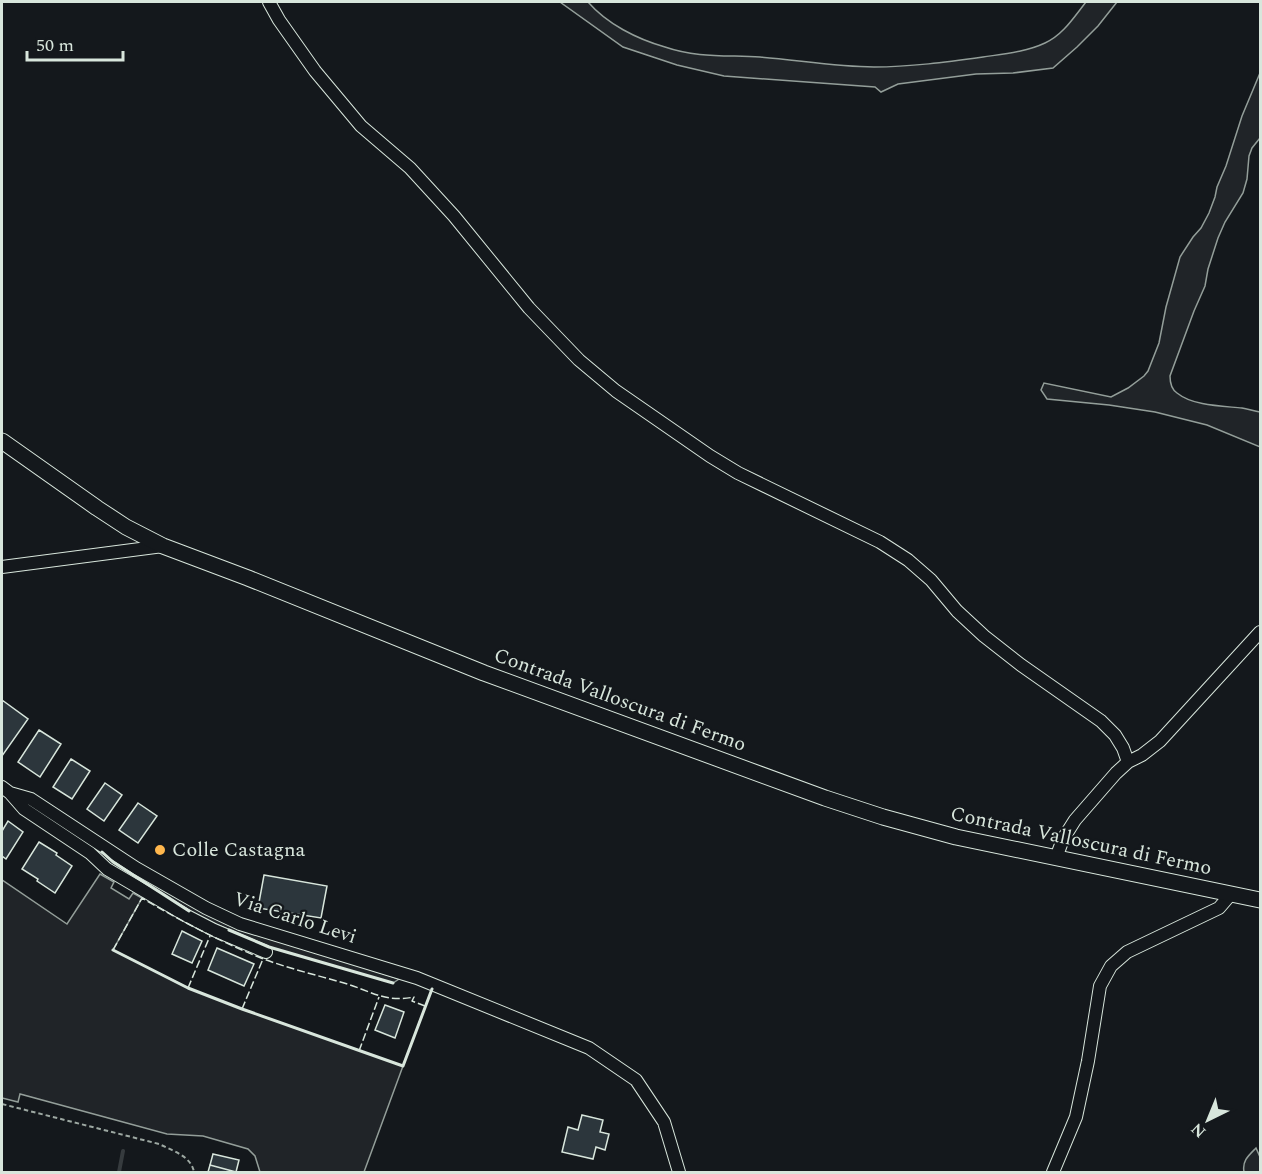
<svg xmlns="http://www.w3.org/2000/svg" width="1262" height="1174" font-family="Spectral,serif">
	<style>
		.green { fill: #202428; stroke: #939e99; stroke-width: 1.5 }
		.lines { fill: none; stroke-linecap: round; stroke-linejoin: round }
		.stream { stroke: #363b3e; stroke-width: 4 }
		.building { fill: #2c363c; stroke: #d8e6dc; stroke-width: 1.5 }
		.minor-casing { stroke: #d8e6dc; stroke-width: 14 }
		.tertiary-casing { stroke: #d8e6dc; stroke-width: 17 }
		.path { stroke: #9da8a2; stroke-width: 2; stroke-dasharray: 4.5 3; stroke-linecap: butt }
		.minor { stroke: #14181c; stroke-width: 12 }
		.tertiary { stroke: #14181c; stroke-width: 15 }
		.fence { stroke: #d8e6dc; stroke-width: 1.5; stroke-dasharray: 8 3; stroke-linecap: butt }
		.wall { stroke: #d8e6dc; stroke-width: 3 }
		.poi-dot { fill: #ffb74d; stroke: #14181c; stroke-width: 2 }
		.labels { text-anchor: middle; dominant-baseline: central; stroke-width: 4.5; stroke-linejoin: round; paint-order: stroke }
		.street-label { font-size: 20px; fill: #d8e6dc; stroke: #14181c }
		.poi-label { font-size: 20px; fill: #d8e6dc; stroke: #14181c; text-anchor: start }
	</style>
	<rect width="100%" height="100%" fill="#14181c"/>
	<path class="green" d="M 560,2 L 588,2 C 607,24 637,39 665,47 C 697,58 727,55 760,57 C 798,60 836,67 874,67 C 910,67 947,62 983,57 C 1003,54 1026,52 1045,43 C 1063,35 1074,17 1086,2 L 1117,2 L 1098,26 L 1077,47 L 1053,68 L 1013,73 L 976,74 L 898,84 L 881,92 L 875,87 L 724,76 L 677,65 L 623,47 Z
		M 1260,73 L 1260,138 L 1252,148 L 1249,156 L 1247,179 L 1243,193 L 1225,222 L 1218,238 L 1208,269 L 1205,286 L 1194,311 L 1170,376 C 1170,383 1171,389 1177,393 C 1193,406 1222,406 1242,408 C 1248,409 1254,411 1260,412 L 1260,447 L 1207,425 L 1155,412 L 1109,405 L 1047,399 L 1041,390 L 1044,383 L 1111,397 L 1128,388 L 1144,376 L 1148,371 L 1159,343 L 1166,307 L 1180,257 L 1193,237 L 1201,228 L 1209,213 L 1215,197 L 1217,187 L 1226,166 L 1242,116 Z
		M 100,874 L 114,882 L 111,888 L 129,899 L 133,893 L 142,898 L 113,950 L 188,988 L 242,1009 L 403,1066 L 364,1172 L 260,1172 L 255,1156 L 248,1149 L 203,1136 L 167,1134 L 20,1094 L 18,1102 L 2,1098 L 2,880 L 67,924 Z
		M 134,875 L 150,879 L 205,912 L 399,979 L 393,983 L 269,947 L 216,924 L 190,911 Z
		M 1256,1148 L 1260,1157 L 1260,1172 L 1244,1172 C 1242,1161 1248,1156 1256,1148 Z"/>
	<g class="lines">
		<path class="stream" d="M 119,1172 L 123,1151"/>
	</g>
	<path class="building" d="M 2,700 L 28,719 L 2,756 Z
		M 39,730 L 61,744 L 40,777 L 18,762 Z
		M 71,759 L 90,771 L 72,799 L 53,787 Z
		M 105,783 L 122,795 L 104,821 L 87,809 Z
		M 138,803 L 157,816 L 138,843 L 119,830 Z
		M 8,821 L 23,832 L 6,859 L 2,856 L 2,831 Z
		M 39,842 L 57,853 L 56,855 L 72,866 L 55,893 L 37,881 L 38,879 L 22,869 Z
		M 264,875 L 327,886 L 321,918 L 258,908 Z
		M 182,931 L 202,941 L 192,963 L 172,954 Z
		M 217,948 L 254,964 L 244,986 L 208,970 Z
		M 385,1005 L 404,1012 L 395,1038 L 375,1030 Z
		M 582,1115 L 603,1120 L 600,1132 L 609,1134 L 605,1150 L 596,1147 L 593,1159 L 562,1152 L 568,1127 L 578,1130 Z
		M 213,1154 L 239,1160 L 236,1172 L 210,1165 Z
		M 210,1165 L 236,1172 L 208,1172 Z"/>
	<g class="lines">
		<g class="minor-casing">
			<path id="minor" d="M 269,2 L 279,20 L 315,71 L 361,126 L 410,168 L 454,216 L 529,308 L 579,360 L 616,391 L 710,456 L 738,473 L 880,542 L 908,560 L 931,580 L 957,611 L 984,636 L 1021,665 L 1101,721 L 1115,735 L 1123,748 L 1128,762
				M 2,567 L 163,546
				M 2,787 L 10,793 L 31,799 L 136,868 L 206,908 L 240,924 L 417,978 L 589,1048 L 636,1080 L 664,1122 L 679,1172
				M 10,793 L 24,809 L 90,853 L 107,869 L 187,916 L 214,930 L 266,952
				M 1056,858 L 1063,839 L 1075,820 L 1116,773 L 1128,762 L 1142,755 L 1160,741 L 1260,632
				M 1053,1172 L 1076,1117 L 1088,1061 L 1100,986 L 1111,966 L 1127,952 L 1219,908 L 1231,894"/>
		</g>
		<g class="tertiary-casing">
			<path id="tertiary" d="M 2,441 L 97,508 L 126,527 L 163,546 L 248,578 L 484,673 L 825,798 L 883,817 L 956,837 L 1260,900"/>
		</g>
		<path class="path" d="M 2,1104 L 159,1144 C 173,1151 191,1156 194,1172"/>
		<use href="#minor" class="minor"/>
		<use href="#tertiary" class="tertiary"/>
		<path class="fence" d="M 113,950 L 142,898 C 181,921 219,941 261,958 C 287,968 316,975 344,983 C 371,991 385,1003 414,997 L 412,1001 L 425,1006
			M 188,988 L 210,936
			M 242,1009 L 263,959
			M 359,1051 L 379,997"/>
		<path class="wall" d="M 102,852 L 113,862 L 189,911
			M 229,930 L 269,947 L 393,983
			M 113,950 L 188,988 L 242,1009 L 403,1066 L 432,989"/>
	</g>
	<circle class="poi-dot" cx="160" cy="850" r="6"/>
	<g class="labels">
		<g class="street-label">
			<text transform="translate(620 700) rotate(20)">Contrada Valloscura di Fermo</text>
			<text transform="translate(1081 841) rotate(12)">Contrada Valloscura di Fermo</text>
			<text transform="translate(295 918) rotate(18)">Via Carlo Levi</text>
		</g>
		<g class="poi-label">
			<text x="172" y="850">Colle Castagna</text>
		</g>
	</g>
	<rect width="1262" height="1174" fill="none" stroke="#d8e6dc" stroke-width="6"/>
	<g transform="translate(1208 1120) rotate(223)" stroke="#14181c" stroke-width="4.5" paint-order="stroke">
	<path d="M0-4.5L10 22L0 15L-10 22Z" fill="#d8e6dc"/>
	<text y="-9" font-size="16" font-weight="bold" text-anchor="middle" fill="#d8e6dc">N</text>
	</g>
	<path d="M27 51v9h96v-9" fill="none" stroke="#d8e6dc" stroke-width="3"/>
	<text x="36" y="51" font-size="18" fill="#d8e6dc" stroke="#14181c" stroke-width="4.5" paint-order="stroke">50 m</text>
</svg>
